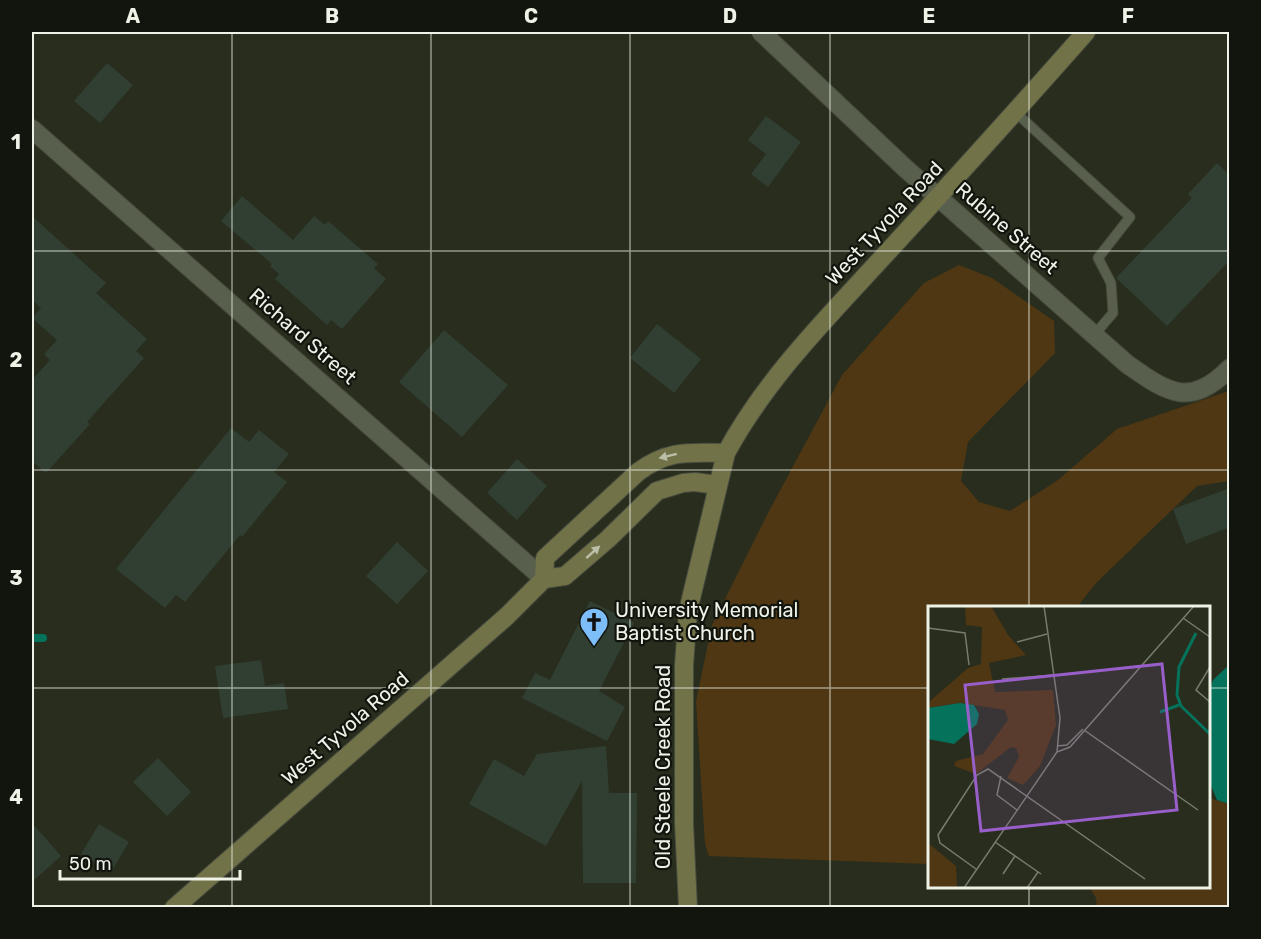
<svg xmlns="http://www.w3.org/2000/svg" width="1261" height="939" font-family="Rubik,sans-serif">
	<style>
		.green { fill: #4f3713 }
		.water { fill: #05725c }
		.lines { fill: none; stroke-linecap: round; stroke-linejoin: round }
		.stream { stroke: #05725c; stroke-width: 8 }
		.building { fill: #313f33 }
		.lane-casing { stroke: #464b3d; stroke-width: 11 }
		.street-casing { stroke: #464b3d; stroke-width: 20 }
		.secondary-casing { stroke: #464b3d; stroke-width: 20 }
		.lane { stroke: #585f4d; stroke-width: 9 }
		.street { stroke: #585f4d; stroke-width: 18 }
		.secondary { stroke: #727249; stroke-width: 18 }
		.oneway { fill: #bcbfa8 }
		.grid { fill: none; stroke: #eef2e7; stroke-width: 1.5; stroke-opacity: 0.55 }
		.labels { text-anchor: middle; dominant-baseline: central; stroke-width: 4.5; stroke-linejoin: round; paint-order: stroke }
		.street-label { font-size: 20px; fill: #eef2e7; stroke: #12150d }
		.poi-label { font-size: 20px; fill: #eef2e7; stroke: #12150d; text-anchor: start }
		.inset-river { fill: none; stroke: #05725c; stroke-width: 3 }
		.inset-road { fill: none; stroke: #777c6e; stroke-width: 1.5 }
		.view { fill: #985ec9; fill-opacity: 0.15; stroke: #985ec9; stroke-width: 3 }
		.inset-edge { fill: none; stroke: #eef2e7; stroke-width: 3 }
		.neatline { fill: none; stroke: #eef2e7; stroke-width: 2 }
		.grid-label { font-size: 20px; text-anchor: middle; font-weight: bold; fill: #eef2e7 }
	</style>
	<rect width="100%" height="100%" fill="#282d1d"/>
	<path class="green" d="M 959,265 L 992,278 L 1054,321 L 1055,353 L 968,442 L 961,481 L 979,502 L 1010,511 L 1058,480 L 1117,429 L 1229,391 L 1229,481 L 1197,486 L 1097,582 L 1077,607 L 930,608 L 929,864 L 709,856 L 705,844 L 696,701 L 712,625 L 768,513 L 842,375 L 924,283 Z
		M 1209,798 L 1229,804 L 1229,907 L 1097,907 L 1096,898 L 1089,887 L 1208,886 Z"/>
	<path class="water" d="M 1229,665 L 1229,804 L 1217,800 L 1209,781 L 1209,693 L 1213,680 Z"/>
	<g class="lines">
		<path class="stream" d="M 32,638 L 43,638"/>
	</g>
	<path class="building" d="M 107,63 L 133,85 L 100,123 L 74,101 Z
		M 766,116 L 801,142 L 768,187 L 751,174 L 766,154 L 748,140 Z
		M 1217,163 L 1230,176 L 1230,260 L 1167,326 L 1116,278 L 1192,198 L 1188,194 Z
		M 242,196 L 293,240 L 314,216 L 325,225 L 328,221 L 378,264 L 374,268 L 386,279 L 342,329 L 331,320 L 327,325 L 275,279 L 279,274 L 270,266 L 272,264 L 221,221 Z
		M 32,216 L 106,283 L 96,293 L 147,339 L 136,351 L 144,358 L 87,422 L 90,424 L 46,473 L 32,461 L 32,380 L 50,360 L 44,354 L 57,340 L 32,318 L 41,308 L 32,300 Z
		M 657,324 L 701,359 L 674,393 L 630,358 Z
		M 444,330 L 508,385 L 462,437 L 399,382 Z
		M 231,428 L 249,442 L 259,430 L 289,454 L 274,472 L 287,482 L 242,537 L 240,535 L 185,602 L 176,595 L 165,608 L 116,569 Z
		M 517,459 L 547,486 L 517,520 L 487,493 Z
		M 1230,488 L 1230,527 L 1186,544 L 1173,509 Z
		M 397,542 L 428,571 L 397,604 L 366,576 Z
		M 590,601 L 634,623 L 599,691 L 625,707 L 607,741 L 522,698 L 535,673 L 550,680 Z
		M 261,660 L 265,686 L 284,683 L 288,709 L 223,718 L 215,666 Z
		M 606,746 L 609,793 L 637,793 L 636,883 L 583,883 L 582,781 L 546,846 L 469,804 L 494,759 L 524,776 L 537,754 Z
		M 158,758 L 191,792 L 167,816 L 133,782 Z
		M 32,823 L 61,856 L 32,882 Z
		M 99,824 L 129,842 L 111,872 L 81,854 Z"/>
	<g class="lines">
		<g class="lane-casing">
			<path id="lane" d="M 1015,112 L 1130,217 L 1098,258 L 1111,283 L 1113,313 L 1094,335"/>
		</g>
		<g class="street-casing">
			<path id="street" d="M 761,32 L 905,168 L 1127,364 C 1167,392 1189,409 1230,368
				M 32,129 L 544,579"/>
		</g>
		<g class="secondary-casing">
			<path id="secondary" d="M 544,579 L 545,558 L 638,472 C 669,449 690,453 726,453
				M 174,908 L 507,616 L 544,579 L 565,576 L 608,539 L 657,491 L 683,483 L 695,482 L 717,485
				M 688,908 L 684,823 L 684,665 L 688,611 L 726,453 C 766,379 826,319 882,258 C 951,183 1019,108 1086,32"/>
		</g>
		<use href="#lane" class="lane"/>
		<use href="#street" class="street"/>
		<use href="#secondary" class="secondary"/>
	</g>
	<defs><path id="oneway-solid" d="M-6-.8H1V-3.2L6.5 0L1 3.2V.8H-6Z" transform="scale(1.5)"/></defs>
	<g class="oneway">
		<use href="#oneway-solid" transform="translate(668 456) rotate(166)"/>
		<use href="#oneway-solid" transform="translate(593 552) rotate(-42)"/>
	</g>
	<path class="grid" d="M 232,32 L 232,908M 431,32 L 431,908M 630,32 L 630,908M 830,32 L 830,908M 1029,32 L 1029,608M 32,251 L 1230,251M 32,470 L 1230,470M 32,688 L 930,688M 1208,688 L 1230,688M 1029,886 L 1029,908"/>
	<defs>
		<g id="church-pin" transform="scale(1.5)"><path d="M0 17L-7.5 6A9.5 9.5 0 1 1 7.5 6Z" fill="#7dbef9" stroke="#12150d"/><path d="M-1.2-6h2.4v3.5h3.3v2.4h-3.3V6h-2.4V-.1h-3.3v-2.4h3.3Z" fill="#111"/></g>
	</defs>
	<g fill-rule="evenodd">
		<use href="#church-pin" x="594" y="622"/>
	</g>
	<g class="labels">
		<g class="street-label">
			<text transform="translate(884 223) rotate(-47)">West Tyvola Road</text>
			<text transform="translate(1007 228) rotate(41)">Rubine Street</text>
			<text transform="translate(303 336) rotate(41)">Richard Street</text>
			<text transform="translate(345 728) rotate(-41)">West Tyvola Road</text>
			<text transform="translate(663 767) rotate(-90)">Old Steele Creek Road</text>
		</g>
		<g class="poi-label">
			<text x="615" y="610">University Memorial<tspan x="615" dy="23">Baptist Church</tspan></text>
		</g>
	</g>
	<g transform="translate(928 606)">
		<rect width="282" height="282" fill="#282d1d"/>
		<path d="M 37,0 L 63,0 L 80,29 L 98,49 L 61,57 L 67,86 L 125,84 L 128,119 L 112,160 L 95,179 L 79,172 L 91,151 L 88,142 L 83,141 L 48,168 L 26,160 L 28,155 L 55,148 L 80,114 L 77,104 L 32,97 L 0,102 L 2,95 L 40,62 L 53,58 L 54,21 L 38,19 ZM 0,237 L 28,260 L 29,282 L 0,282 Z" fill="#4f3713"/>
		<path d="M 32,97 L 46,99 L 51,108 L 49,118 L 26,138 L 0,133 L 0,102 Z" fill="#05725c"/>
		<path class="inset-river" d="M 268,27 L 251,61 L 249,89 L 253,100 L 282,128M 232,106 L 251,99"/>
		<path class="inset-road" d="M 255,12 L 282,31M 0,22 L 37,27 L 41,59M 89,36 L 119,28M 282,61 L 268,84 L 282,96M 74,73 L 126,69M 156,124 L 270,204M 129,140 L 139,139 L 155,123M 129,146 L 142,141 L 266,0M 73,170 L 69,189 L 89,204M 67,236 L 113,268M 48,263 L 12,237 L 10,229 L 49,169 L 60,163 L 217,273M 75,268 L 87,250M 36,282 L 129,146 L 132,112 L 116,0M 99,282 L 110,266"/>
		<path class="view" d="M 234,58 L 249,204 L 53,225 L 37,79 Z"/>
		<rect width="282" height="282" class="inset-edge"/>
	</g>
	<rect width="1261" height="939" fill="none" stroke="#12150d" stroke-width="66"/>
	<path d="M60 870v9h180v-9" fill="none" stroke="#eef2e7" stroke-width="3"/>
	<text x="69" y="870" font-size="18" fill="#eef2e7" stroke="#12150d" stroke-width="4.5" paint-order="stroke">50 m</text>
	<rect x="33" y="33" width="1195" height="873" class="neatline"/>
	<g class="grid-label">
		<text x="133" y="23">A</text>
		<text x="332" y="23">B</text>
		<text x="531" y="23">C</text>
		<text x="730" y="23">D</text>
		<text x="929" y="23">E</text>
		<text x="1128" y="23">F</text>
		<text x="16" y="149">1</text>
		<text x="16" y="367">2</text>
		<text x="16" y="585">3</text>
		<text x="16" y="804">4</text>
	</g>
</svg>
